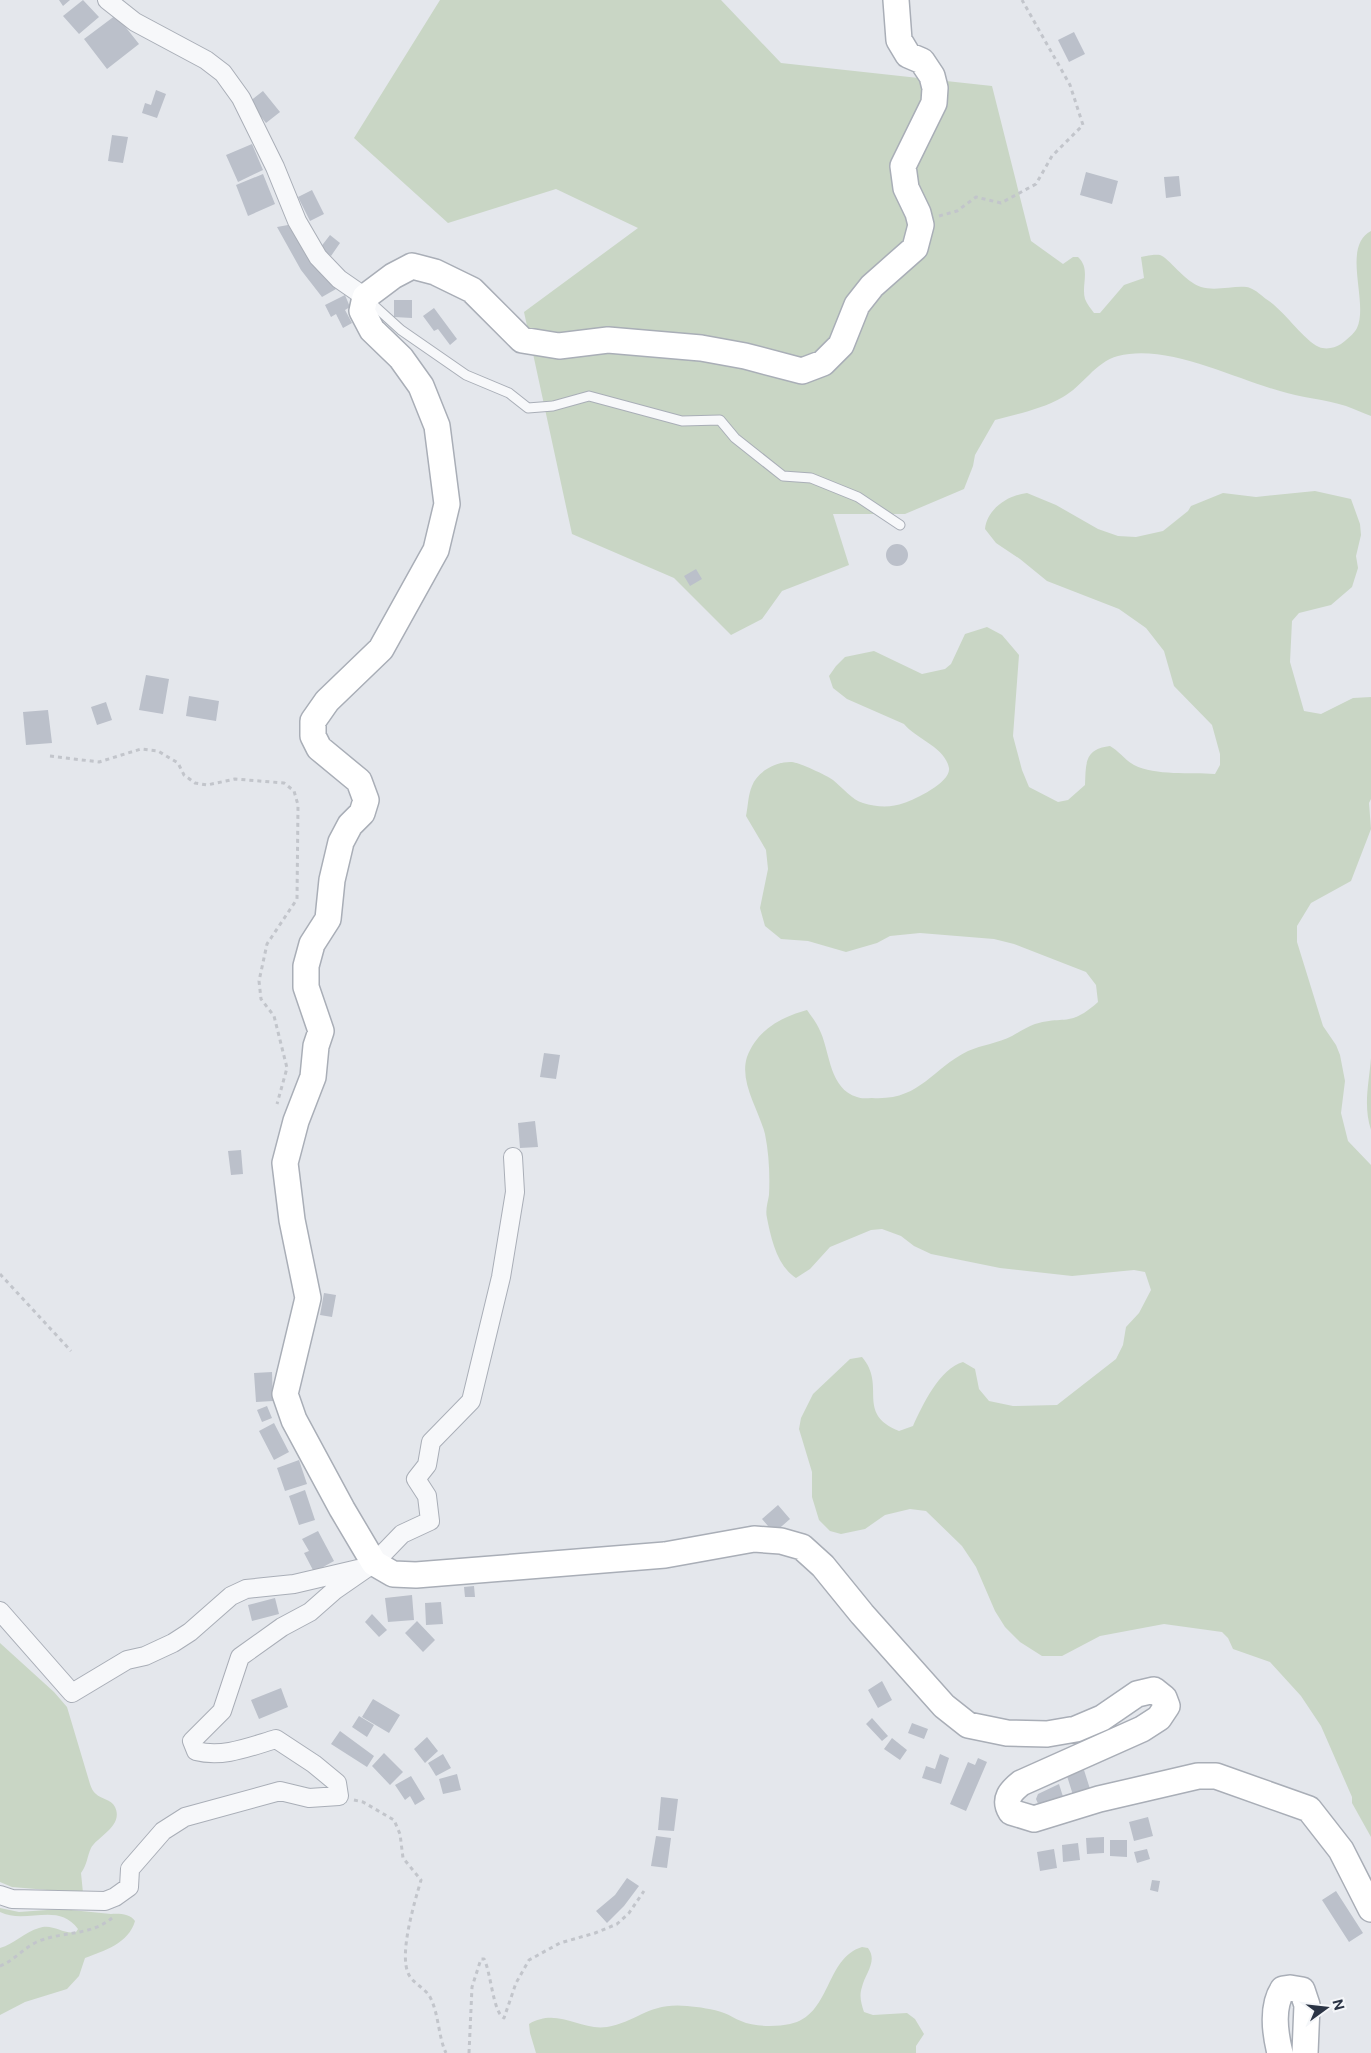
<svg xmlns="http://www.w3.org/2000/svg" width="1371" height="2053" font-family="'Public Sans',sans-serif">
	<style>
		.green { fill: #c9d6c5 }
		.building { fill: #bbc0ca }
		.lines { fill: none; stroke-linecap: round; stroke-linejoin: round }
		.service-casing { stroke: #a9aeb7; stroke-width: 11 }
		.minor-casing { stroke: #a9aeb7; stroke-width: 20 }
		.secondary-casing { stroke: #a9aeb7; stroke-width: 28 }
		.path { stroke: #c2c5cb; stroke-width: 3; stroke-dasharray: 4 4; stroke-linecap: butt }
		.service { stroke: #f7f8fa; stroke-width: 9 }
		.minor { stroke: #f7f8fa; stroke-width: 18 }
		.secondary { stroke: #fff; stroke-width: 25 }
	</style>
	<rect width="100%" height="100%" fill="#e4e7ec"/>
	<path class="green" d="M 440,0 L 721,0 L 781,63 L 992,86 L 1031,241 L 1063,264 L 1073,257 L 1078,257 C 1091,269 1081,285 1085,299 C 1087,304 1091,309 1094,313 L 1100,313 L 1124,285 L 1144,278 L 1141,257 C 1147,256 1154,254 1160,255 C 1168,257 1185,282 1201,287 C 1217,292 1239,284 1250,288 C 1256,290 1262,296 1266,299 C 1285,311 1302,339 1319,347 C 1326,350 1335,348 1341,344 C 1346,340 1354,334 1357,328 C 1369,302 1341,247 1371,231 L 1371,416 C 1362,413 1355,409 1346,406 C 1325,399 1301,398 1280,391 C 1233,378 1166,343 1118,356 C 1095,362 1083,386 1063,397 C 1042,409 1018,414 995,420 L 975,455 L 973,466 L 964,489 L 905,514 L 833,514 L 849,565 L 782,591 L 762,619 L 731,635 L 674,578 L 572,534 L 524,312 L 638,228 L 556,189 L 448,223 L 354,138 Z
		M 1315,491 L 1351,499 L 1360,524 L 1361,535 L 1356,556 L 1358,568 L 1352,587 L 1331,605 L 1299,613 L 1292,621 L 1290,662 L 1304,711 L 1321,714 L 1353,698 L 1371,697 L 1371,799 L 1369,803 L 1371,829 L 1351,881 L 1311,903 L 1297,926 L 1297,942 L 1323,1026 L 1336,1045 L 1340,1055 L 1345,1081 L 1341,1113 L 1348,1141 L 1371,1165 L 1371,1837 L 1352,1803 L 1352,1797 L 1321,1726 L 1301,1696 L 1270,1662 L 1233,1649 L 1228,1638 L 1222,1632 L 1164,1624 L 1100,1636 L 1062,1656 L 1042,1656 L 1020,1642 L 1005,1627 L 995,1611 L 976,1567 L 962,1546 L 926,1511 L 910,1509 L 885,1515 L 865,1529 L 841,1534 L 830,1531 L 819,1520 L 812,1497 L 812,1472 L 799,1429 L 801,1418 L 813,1394 L 850,1359 L 862,1357 C 887,1386 855,1413 899,1431 L 913,1426 C 922,1406 940,1368 963,1362 L 975,1369 L 979,1389 L 989,1401 L 1013,1406 L 1057,1405 L 1116,1359 L 1123,1345 L 1126,1327 L 1139,1313 L 1151,1290 L 1145,1272 L 1134,1270 L 1072,1276 L 1000,1268 L 931,1254 L 914,1246 L 901,1236 L 882,1229 L 871,1230 L 830,1247 L 810,1269 L 796,1278 C 777,1266 771,1238 767,1218 C 765,1210 768,1202 769,1195 C 770,1175 769,1154 765,1134 C 759,1110 739,1082 747,1057 C 757,1030 781,1017 807,1010 C 812,1017 818,1025 821,1033 C 830,1054 830,1089 857,1097 C 861,1099 867,1098 872,1098 C 920,1101 930,1070 968,1051 C 982,1045 998,1043 1012,1036 C 1019,1032 1027,1027 1035,1024 C 1065,1015 1069,1028 1098,1002 L 1096,985 L 1086,972 L 1014,944 L 994,939 L 920,933 L 890,936 L 877,943 L 846,952 L 808,941 L 781,939 L 765,926 L 760,908 L 768,869 L 766,850 L 746,816 C 748,807 748,795 752,786 C 757,772 776,761 792,762 C 800,763 826,775 833,780 C 842,787 852,800 863,803 C 876,807 891,808 904,803 C 916,799 951,782 949,768 C 945,747 916,739 904,724 L 847,699 L 833,688 L 829,676 L 836,666 L 845,657 L 874,651 L 922,674 L 945,669 L 951,664 L 965,634 L 987,627 L 1002,635 L 1019,655 L 1013,736 L 1022,770 L 1029,787 L 1058,802 L 1068,800 L 1085,785 C 1086,764 1084,749 1110,746 C 1119,751 1125,760 1134,765 C 1156,776 1190,772 1215,774 L 1220,765 L 1220,754 L 1212,725 L 1174,686 L 1164,651 L 1146,628 L 1119,609 L 1047,581 L 1020,559 L 996,543 L 985,529 C 987,509 1008,495 1027,493 L 1056,505 L 1098,529 L 1118,536 L 1136,537 L 1163,531 L 1188,511 L 1191,506 L 1223,493 L 1256,497 Z
		M 1371,1058 L 1371,1130 C 1363,1105 1369,1084 1371,1058 Z
		M 0,1643 L 54,1692 L 67,1707 L 90,1784 C 91,1787 93,1792 96,1794 C 101,1799 111,1799 115,1807 C 124,1826 97,1837 91,1848 C 87,1857 87,1865 81,1873 L 83,1893 L 12,1887 L 0,1882 Z
		M 0,1908 L 19,1912 L 61,1909 L 111,1914 C 118,1913 131,1914 135,1921 C 129,1943 104,1951 85,1958 L 79,1976 L 67,1989 L 25,2002 L 0,2015 L 0,1948 C 14,1944 25,1932 39,1928 C 53,1923 63,1935 76,1932 L 78,1929 C 58,1901 26,1925 0,1912 Z
		M 862,1947 L 868,1948 C 878,1961 865,1974 862,1987 C 859,1996 861,2003 864,2012 L 873,2015 L 907,2013 L 915,2019 L 924,2034 L 916,2046 L 916,2053 L 536,2053 L 530,2033 L 529,2024 C 558,2007 579,2031 607,2027 C 637,2022 649,2002 687,2006 C 699,2007 713,2009 724,2013 C 730,2015 735,2019 741,2021 C 754,2027 776,2027 790,2024 C 831,2016 825,1958 862,1947 Z"/>
	<path class="building" d="M 59,0 L 70,0 L 63,6 Z
		M 83,0 L 99,17 L 79,34 L 63,16 Z
		M 116,15 L 139,44 L 107,69 L 84,39 Z
		M 1074,32 L 1085,54 L 1069,62 L 1058,40 Z
		M 156,90 L 166,94 L 157,118 L 142,113 L 145,103 L 151,105 Z
		M 263,91 L 280,112 L 266,123 L 249,102 Z
		M 112,135 L 128,137 L 123,163 L 108,161 Z
		M 252,144 L 263,170 L 238,182 L 226,155 Z
		M 1086,172 L 1118,181 L 1112,204 L 1080,195 Z
		M 263,174 L 275,204 L 248,216 L 236,185 Z
		M 1179,176 L 1181,196 L 1166,198 L 1164,177 Z
		M 312,190 L 324,214 L 310,221 L 298,197 Z
		M 288,225 L 310,259 L 336,289 L 322,297 L 301,270 L 277,227 Z
		M 330,235 L 340,243 L 331,256 L 320,248 Z
		M 345,295 L 350,307 L 345,310 L 352,323 L 343,328 L 336,314 L 331,317 L 325,305 Z
		M 394,300 L 412,300 L 412,318 L 394,317 Z
		M 434,308 L 457,339 L 450,345 L 438,329 L 434,331 L 423,316 Z
		M886 555a11 11 0 1 1 22 0a11 11 0 1 1-22 0Z
		M 696,569 L 702,579 L 690,586 L 684,576 Z
		M 146,675 L 169,679 L 163,714 L 139,710 Z
		M 189,696 L 219,701 L 216,721 L 186,716 Z
		M 106,702 L 112,720 L 97,725 L 91,707 Z
		M 48,710 L 52,743 L 26,745 L 23,712 Z
		M 544,1053 L 560,1055 L 556,1079 L 540,1077 Z
		M 535,1121 L 538,1147 L 520,1148 L 518,1123 Z
		M 241,1150 L 243,1174 L 231,1175 L 228,1151 Z
		M 324,1293 L 336,1295 L 332,1317 L 320,1315 Z
		M 272,1372 L 273,1401 L 256,1402 L 254,1373 Z
		M 267,1406 L 272,1418 L 262,1422 L 257,1410 Z
		M 274,1423 L 289,1452 L 274,1460 L 259,1431 Z
		M 299,1460 L 307,1484 L 285,1491 L 277,1468 Z
		M 305,1490 L 315,1520 L 299,1525 L 289,1496 Z
		M 778,1505 L 790,1519 L 774,1533 L 762,1519 Z
		M 318,1531 L 334,1561 L 314,1572 L 304,1553 L 309,1551 L 302,1539 Z
		M 474,1586 L 475,1597 L 465,1597 L 464,1587 Z
		M 412,1595 L 414,1620 L 388,1622 L 385,1598 Z
		M 275,1598 L 279,1614 L 252,1621 L 248,1605 Z
		M 441,1602 L 443,1624 L 426,1625 L 425,1603 Z
		M 372,1614 L 387,1630 L 379,1637 L 365,1622 Z
		M 417,1621 L 435,1640 L 423,1652 L 405,1633 Z
		M 882,1681 L 892,1700 L 878,1708 L 868,1690 Z
		M 281,1688 L 288,1707 L 259,1719 L 251,1700 Z
		M 373,1699 L 400,1715 L 389,1733 L 362,1717 Z
		M 359,1716 L 374,1725 L 367,1737 L 352,1727 Z
		M 872,1718 L 888,1736 L 882,1741 L 866,1724 Z
		M 912,1723 L 928,1729 L 924,1739 L 908,1733 Z
		M 340,1731 L 374,1756 L 367,1767 L 331,1744 Z
		M 427,1737 L 438,1751 L 425,1763 L 414,1749 Z
		M 892,1738 L 907,1750 L 900,1760 L 884,1749 Z
		M 384,1753 L 403,1772 L 390,1785 L 372,1766 Z
		M 443,1754 L 451,1768 L 436,1776 L 428,1763 Z
		M 940,1754 L 949,1758 L 941,1784 L 922,1778 L 926,1766 L 935,1769 Z
		M 978,1758 L 987,1762 L 966,1811 L 950,1804 L 968,1762 L 975,1765 Z
		M 1084,1770 L 1090,1789 L 1073,1795 L 1067,1776 Z
		M 457,1774 L 461,1790 L 443,1794 L 439,1779 Z
		M 411,1776 L 425,1799 L 415,1805 L 410,1796 L 405,1800 L 395,1785 Z
		M 1059,1784 L 1065,1803 L 1039,1806 L 1036,1799 L 1038,1794 Z
		M 661,1797 L 678,1799 L 674,1831 L 658,1830 Z
		M 1148,1817 L 1153,1836 L 1134,1841 L 1129,1822 Z
		M 656,1836 L 671,1838 L 667,1868 L 651,1866 Z
		M 1104,1837 L 1104,1853 L 1087,1854 L 1086,1838 Z
		M 1110,1840 L 1127,1840 L 1127,1857 L 1110,1856 Z
		M 1078,1843 L 1080,1860 L 1063,1862 L 1062,1845 Z
		M 1054,1849 L 1057,1868 L 1040,1871 L 1037,1852 Z
		M 1147,1849 L 1150,1859 L 1137,1863 L 1134,1852 Z
		M 627,1878 L 639,1886 L 624,1906 L 607,1923 L 596,1911 L 615,1895 Z
		M 1152,1880 L 1160,1881 L 1158,1892 L 1150,1890 Z
		M 1336,1891 L 1363,1933 L 1349,1942 L 1322,1900 Z"/>
	<g class="lines">
		<g class="service-casing">
			<path id="service" d="M 368,300 L 401,330 L 466,375 L 509,393 L 528,408 L 553,406 L 589,396 L 682,421 L 720,420 L 735,438 L 783,476 L 811,478 L 858,497 L 900,525"/>
		</g>
		<g class="minor-casing">
			<path id="minor" d="M 107,0 L 135,22 L 206,60 L 223,73 L 241,98 L 275,167 L 297,221 L 318,257 L 339,279 L 365,297
				M 0,1611 L 72,1693 L 127,1660 L 145,1656 L 173,1643 L 190,1632 L 231,1596 L 246,1589 L 294,1584 L 358,1569
				M 0,1895 L 12,1899 L 105,1901 L 115,1897 L 129,1887 L 130,1869 L 163,1831 L 185,1817 L 280,1791 L 309,1798 L 339,1796 L 337,1783 L 314,1764 L 276,1739 C 249,1747 223,1758 196,1751 L 192,1741 L 222,1711 L 240,1657 L 282,1627 L 310,1612 L 335,1590 L 374,1563 L 402,1534 L 430,1521 L 427,1496 L 416,1479 L 427,1465 L 431,1442 L 471,1401 L 501,1277 L 515,1192 L 513,1157"/>
		</g>
		<g class="secondary-casing">
			<path id="secondary" d="M 896,0 L 899,40 L 908,55 L 922,61 L 932,76 L 935,88 L 934,103 L 903,166 L 906,188 L 918,213 L 921,225 L 915,248 L 872,286 L 857,305 L 841,345 L 823,363 L 802,371 L 745,356 L 701,348 L 608,340 L 559,346 L 522,340 L 472,290 L 435,272 L 412,266 L 393,276 L 365,297 L 362,311 L 372,330 L 401,358 L 421,386 L 437,426 L 447,504 L 436,550 L 381,649 L 327,701 L 313,721 L 313,736 L 319,748 L 359,781 L 366,800 L 362,813 L 350,825 L 341,842 L 332,880 L 328,919 L 312,944 L 306,966 L 306,987 L 321,1031 L 316,1046 L 313,1077 L 296,1121 L 285,1163 L 292,1220 L 308,1298 L 285,1394 L 294,1420 L 342,1509 L 374,1563 L 393,1574 L 416,1575 L 665,1555 L 754,1539 L 781,1541 L 802,1547 L 823,1566 L 862,1614 L 944,1706 L 968,1725 L 1007,1733 L 1047,1734 L 1076,1729 L 1102,1718 L 1137,1694 L 1154,1690 L 1164,1698 L 1167,1706 L 1159,1718 L 1142,1729 L 1021,1783 C 1011,1791 1003,1799 1011,1812 L 1034,1819 L 1099,1799 L 1198,1776 L 1216,1776 L 1309,1809 L 1341,1850 L 1371,1909
				M 1280,2053 C 1275,2033 1271,2007 1283,1989 L 1290,1988 L 1302,1990 L 1307,2005 L 1305,2053"/>
		</g>
		<path class="path" d="M 939,216 L 957,211 L 976,197 L 1001,203 L 1036,184 L 1052,156 L 1083,125 L 1070,85 L 1022,0
			M 50,756 L 99,762 L 141,749 L 158,751 L 178,763 L 184,775 L 195,783 L 207,785 L 235,779 L 284,783 L 294,791 L 298,805 L 297,899 L 267,944 L 259,981 L 261,999 L 274,1016 L 287,1068 L 277,1104
			M 0,1274 L 71,1351
			M 354,1800 L 363,1802 L 394,1820 L 400,1834 L 403,1858 L 421,1880 C 415,1901 398,1955 409,1975 C 414,1984 425,1988 430,1997 C 439,2014 438,2036 446,2053
			M 0,1966 C 14,1961 24,1947 39,1941 C 64,1931 90,1936 112,1918
			M 469,2053 L 472,1987 L 481,1959 L 484,1959 C 491,1972 493,2013 504,2018 L 516,1983 L 529,1960 L 560,1943 L 595,1933 L 617,1924 L 629,1913 L 644,1891"/>
		<use href="#service" class="service"/>
		<use href="#minor" class="minor"/>
		<use href="#secondary" class="secondary"/>
	</g>
	<g transform="translate(1326 2008) rotate(75)" stroke="#f4f6f9" stroke-width="4" paint-order="stroke">
	<path d="M0-4L9 19L0 12L-9 19Z" fill="#2b3445"/>
	<text y="-8" font-size="14" font-weight="bold" text-anchor="middle" fill="#2b3445">N</text>
	</g>
</svg>
